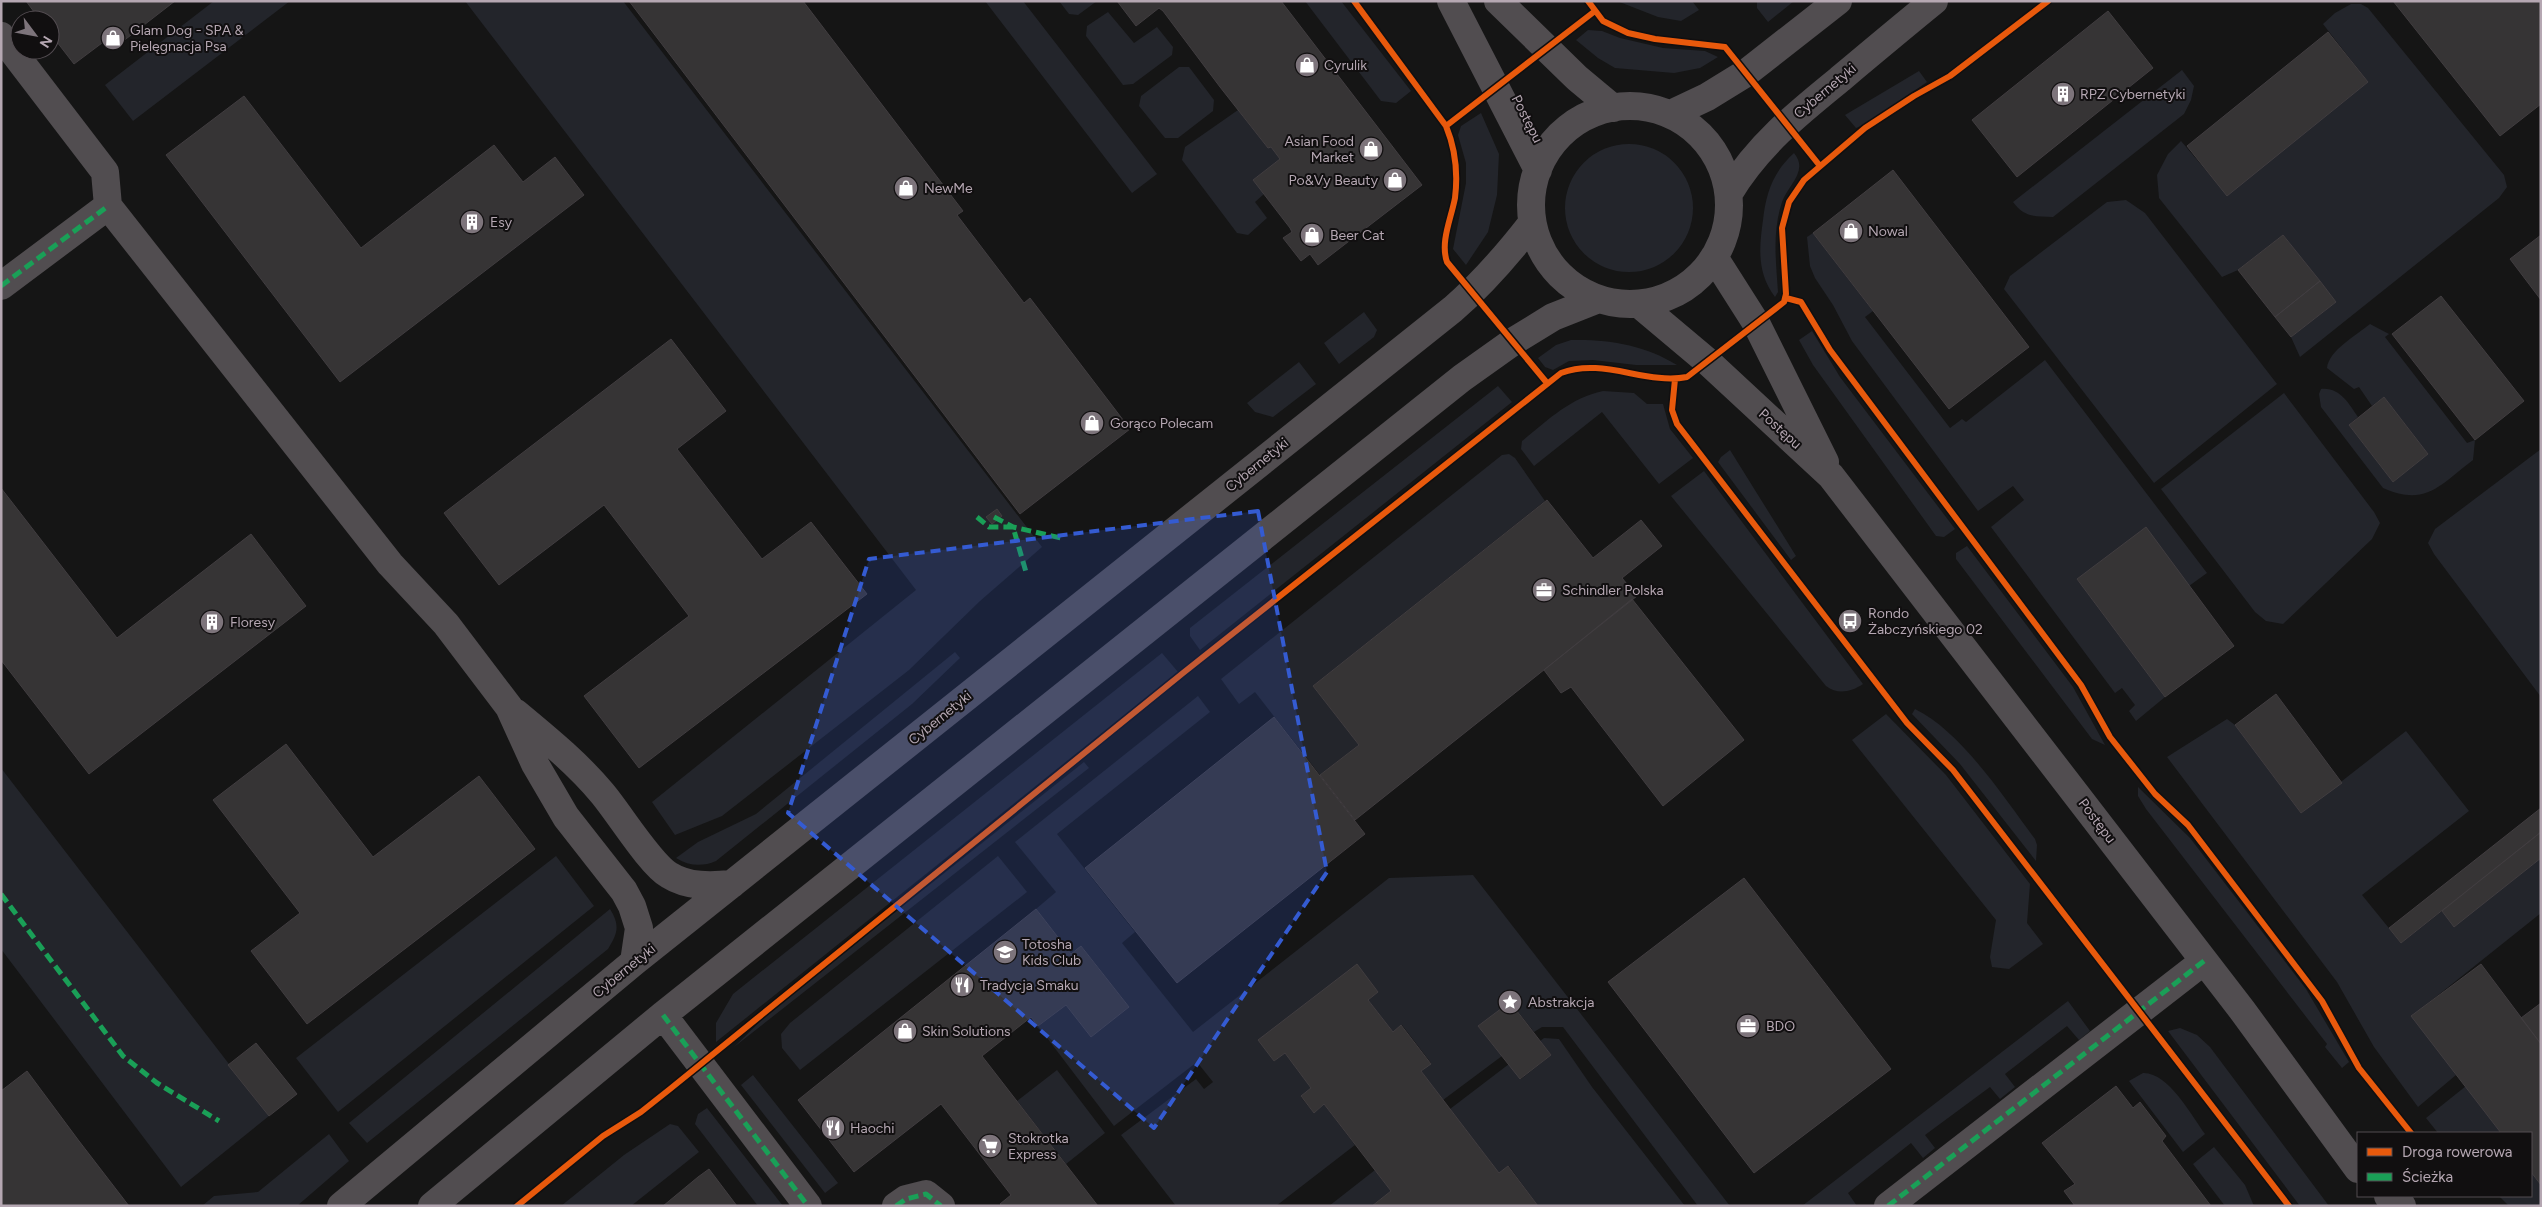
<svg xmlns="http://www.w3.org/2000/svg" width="2542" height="1207" font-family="Figtree,sans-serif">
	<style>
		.green { fill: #23252b }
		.building { fill: #363435; stroke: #413d40 }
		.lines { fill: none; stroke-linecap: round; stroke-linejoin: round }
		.minor { stroke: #514d50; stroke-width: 28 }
		.quiet { stroke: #1a9f57; stroke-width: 5; stroke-dasharray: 10 5; stroke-linecap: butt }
		.cycleway-casing { stroke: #110f10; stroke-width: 9 }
		.cycleway { stroke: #e8590c; stroke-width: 6 }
		.marked { fill: #345bd2; fill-opacity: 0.2; stroke: #345bd2; stroke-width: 4; stroke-dasharray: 10 6; stroke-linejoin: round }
		.labels { text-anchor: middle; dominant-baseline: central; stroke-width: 4; stroke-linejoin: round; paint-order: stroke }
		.poi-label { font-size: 14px; fill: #b5a7b2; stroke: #110f10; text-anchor: start }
		.street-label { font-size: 14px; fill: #b5a7b2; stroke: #110f10 }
	</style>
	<rect width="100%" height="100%" fill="#151515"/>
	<path class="green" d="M 214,1 L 290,1 L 133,121 L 105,85 Z
		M 465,1 L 623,1 L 1042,547 L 980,601 L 909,670 L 722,816 L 675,835 L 652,802 L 916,590 Z
		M 985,1 L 1023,1 L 1157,174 L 1132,193 Z
		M 1059,1 L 1097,1 L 1078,15 L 1069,14 Z
		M 1305,1 L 1341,1 L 1411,91 L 1396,103 L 1381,101 Z
		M 1617,1 L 1692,1 L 1699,10 L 1681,21 L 1658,17 Z
		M 1757,1 L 1794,1 L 1768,22 L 1757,8 Z
		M 2351,4 L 2361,4 L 2368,8 L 2504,175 L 2507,187 L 2499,198 L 2300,357 L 2291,337 L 2336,302 L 2283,235 L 2238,270 L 2222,277 L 2159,198 L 2157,175 L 2168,154 L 2181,141 L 2227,195 L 2368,82 L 2323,24 L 2335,13 Z
		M 1108,12 L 1134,43 L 1157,27 L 1173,47 L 1172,55 L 1133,84 L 1123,85 L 1086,36 L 1087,26 Z
		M 1588,30 L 1602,31 L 1620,38 L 1663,48 L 1705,51 L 1718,57 L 1700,68 L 1674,73 L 1615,68 L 1598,58 L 1576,40 Z
		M 1179,67 L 1189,67 L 1214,100 L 1213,111 L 1178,138 L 1165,138 L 1139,106 L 1141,96 Z
		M 2182,70 L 2194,86 L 2191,100 L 2184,114 L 2053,217 C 2035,216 2025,218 2013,202 Z
		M 1919,71 L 1927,82 L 1868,123 L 1856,128 L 1845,115 Z
		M 1238,110 L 1268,148 L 1271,147 L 1280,159 L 1264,194 L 1255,202 L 1267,218 L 1248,235 L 1237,233 L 1182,160 L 1185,147 Z
		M 1481,113 L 1499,154 L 1497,195 L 1488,232 L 1466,265 L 1453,249 L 1466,183 L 1466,163 L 1458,135 L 1461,126 Z
		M1565 208a64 64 0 1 1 128 0a64 64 0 1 1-128 0Z
		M 1794,153 C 1809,171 1788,185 1782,202 C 1772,232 1776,261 1778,292 L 1775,297 C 1757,273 1759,249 1763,220 C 1766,193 1773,172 1794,153 Z
		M 2126,200 L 2145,213 L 2277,384 L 2154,483 L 2004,289 L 2010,276 L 2107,202 Z
		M 1813,233 L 1873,311 L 1865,317 L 1950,428 L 1962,419 L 1966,422 L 2045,360 L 2207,573 L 2189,586 L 2081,577 L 2077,579 L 2165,697 L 2136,721 L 2129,711 L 2135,705 L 2122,688 L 2115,693 L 1991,527 L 2024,500 L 2013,486 L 1978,511 L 1852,341 L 1833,305 L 1815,278 L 1810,266 L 1807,237 Z
		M 1364,312 L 1377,330 L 1374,337 L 1339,364 L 1324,343 Z
		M 2370,324 L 2389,334 L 2385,337 L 2467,443 L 2475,440 L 2473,460 C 2440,485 2426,507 2383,488 L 2321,407 L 2319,394 L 2321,389 C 2340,387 2349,404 2358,417 L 2349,425 L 2393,482 L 2428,454 L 2384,397 L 2372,406 L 2359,387 L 2354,389 L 2327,368 C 2329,350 2357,335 2370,324 Z
		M 1812,331 L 1840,377 L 1955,529 L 1944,537 L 1936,536 L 1813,365 L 1799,340 Z
		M 1571,340 C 1608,339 1645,345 1677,365 L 1636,365 L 1593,360 L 1569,361 L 1553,370 L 1545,367 L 1538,358 L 1556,345 Z
		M 1299,362 L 1316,384 L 1273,417 L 1255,412 L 1247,403 Z
		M 1498,386 L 1512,402 L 1200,650 L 1190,636 L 1190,628 Z
		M 1603,391 L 1634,393 L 1647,404 L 1663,404 L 1670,429 L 1693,458 L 1659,484 L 1602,412 L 1534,466 L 1521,449 L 1522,441 C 1548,420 1570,398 1603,391 Z
		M 2284,393 L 2374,512 L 2380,523 L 2372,539 L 2283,624 L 2266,621 L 2255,612 L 2161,489 Z
		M 2541,449 L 2541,697 L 2434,554 L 2428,543 L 2435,529 Z
		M 1730,450 L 1796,556 L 1791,560 L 1718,462 L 1721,457 Z
		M 1509,454 L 1515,458 L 1545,501 L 1313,686 L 1359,745 L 1320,775 L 1255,692 L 1239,704 L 1221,679 L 1502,455 Z
		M 1704,471 L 1863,684 C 1851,692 1838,695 1826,686 L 1671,496 Z
		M 1967,546 L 2073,687 L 2105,745 L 2092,739 L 1956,559 L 1956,553 Z
		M 955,652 L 960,658 L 912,704 L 716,861 C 702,867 689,866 676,858 L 698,842 L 756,814 Z
		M 1162,653 L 1178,672 L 716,1042 L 716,1023 L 733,994 Z
		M 1198,696 L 1210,712 L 1057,834 L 1135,932 L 1122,943 L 1193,1032 L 1389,878 L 1473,875 L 1730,1206 L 1698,1206 L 1563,1027 L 1542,1027 L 1534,1032 L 1511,1003 L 1478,1026 L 1502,1056 L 1443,1100 L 1421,1071 L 1431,1063 L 1402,1025 L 1393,1032 L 1368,1000 L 1378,992 L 1357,965 L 1259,1040 L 1274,1061 L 1285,1053 L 1311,1088 L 1301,1097 L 1314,1113 L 1324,1104 L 1355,1145 L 1276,1206 L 1176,1206 L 1121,1135 L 1196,1079 L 1204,1089 L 1213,1082 L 1197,1062 L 1114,1126 L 1038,1026 L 1066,1005 L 1091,1036 L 1129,1007 L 1082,947 L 1071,954 L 1036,909 L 1056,892 L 1015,842 Z
		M 1915,709 C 1961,731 2005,799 2035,839 L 2037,845 L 2036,861 L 1960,764 L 1912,714 Z
		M 1886,714 L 1946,775 L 2030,884 L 2027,923 L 2043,944 L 2009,969 L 1992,967 L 1990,957 L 1996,920 L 1852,740 Z
		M 2227,719 L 2235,725 L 2301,813 L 2406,731 L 2469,811 L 2362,895 L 2401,943 L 2442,911 L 2454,926 L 2541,858 L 2541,913 L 2417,1012 L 2456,1075 L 2418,1107 L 2374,1047 L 2337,982 L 2167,757 Z
		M 1084,762 L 1089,768 L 734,1047 L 772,1010 Z
		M 1,768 L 269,1116 L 181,1187 L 1,949 Z
		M 2138,787 L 2190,838 L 2306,989 L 2349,1062 L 2342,1068 L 2325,1047 L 2327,1044 L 2146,809 L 2138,796 Z
		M 556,856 L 594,906 L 338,1112 L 296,1058 Z
		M 998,856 L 1027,892 L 800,1070 L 782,1048 L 781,1034 L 790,1023 Z
		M 610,909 C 620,925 618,933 608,949 L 367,1143 L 349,1123 Z
		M 2068,1001 L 2090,1031 L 2079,1040 L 2067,1026 L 2005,1074 L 2015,1087 L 2000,1099 L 1990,1087 L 1925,1135 L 1935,1148 L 1923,1158 L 1911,1143 L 1848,1193 L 1857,1206 L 1802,1206 Z
		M 2180,1028 L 2197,1035 L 2210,1047 L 2329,1206 L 2300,1206 L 2168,1031 Z
		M 1544,1038 L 1559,1039 L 1592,1087 L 1685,1206 L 1538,1206 L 1509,1166 L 1499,1173 L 1450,1109 L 1509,1064 L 1521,1079 L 1551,1055 L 1540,1041 Z
		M 1057,1070 L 1105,1133 L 1066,1164 L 1017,1101 Z
		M 2143,1073 C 2168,1072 2192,1116 2205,1134 L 2183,1152 L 2129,1081 Z
		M 753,1075 L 838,1183 L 825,1193 L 741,1085 Z
		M 2466,1086 L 2501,1133 L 2438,1133 L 2426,1118 Z
		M 707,1108 L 783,1206 L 758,1206 L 695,1124 L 698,1114 Z
		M 670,1124 L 678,1126 L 699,1152 L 631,1206 L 561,1206 L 624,1155 Z
		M 329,1134 L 349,1161 L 297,1206 L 202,1206 L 214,1196 L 258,1192 Z
		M 2214,1147 L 2245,1185 L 2254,1206 L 2225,1206 L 2193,1164 Z
		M 1375,1170 L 1391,1191 L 1372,1206 L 1329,1206 Z
		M 2531,1172 L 2541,1185 L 2541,1206 L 2509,1206 L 2499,1196 L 2531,1196 Z"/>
	<path class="building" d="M 26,1 L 175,1 L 113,49 L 106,40 L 74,64 L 50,33 L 50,20 L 40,20 Z
		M 629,1 L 803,1 L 963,211 L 957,215 L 1024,303 L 1030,298 L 1130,429 L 1020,514 Z
		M 1117,1 L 1281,1 L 1422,185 L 1318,265 L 1310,254 L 1301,261 L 1283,238 L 1292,232 L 1290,228 L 1253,180 L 1280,159 L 1271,147 L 1268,148 L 1220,87 L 1163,11 L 1159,8 L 1136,26 Z
		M 2393,1 L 2541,1 L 2541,104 L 2500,136 Z
		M 2108,11 L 2153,68 L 2017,177 L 1972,120 Z
		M 2328,32 L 2368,82 L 2227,196 L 2187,146 Z
		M 244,96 L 361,248 L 494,145 L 523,182 L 555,157 L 584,195 L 340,382 L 166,155 Z
		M 1893,170 L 2029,347 L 1949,409 L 1813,233 Z
		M 2283,235 L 2320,281 L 2275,317 L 2238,270 Z
		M 2541,235 L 2541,300 L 2510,259 Z
		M 2320,281 L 2336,302 L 2291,337 L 2275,317 Z
		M 2441,296 L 2524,401 L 2475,440 L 2392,334 Z
		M 671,339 L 726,411 L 677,449 L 762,559 L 811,522 L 867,594 L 639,768 L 584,696 L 689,616 L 604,505 L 499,585 L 444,513 Z
		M 2384,397 L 2428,454 L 2393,482 L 2349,425 Z
		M 1,488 L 117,638 L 251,534 L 306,606 L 89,774 L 1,660 Z
		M 1547,500 L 1593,558 L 1641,520 L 1662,546 L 1622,578 L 1637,596 L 1355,820 L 1320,775 L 1359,745 L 1313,686 Z
		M 997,509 L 1002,516 L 992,524 L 986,517 Z
		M 2146,527 L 2234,646 L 2165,697 L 2077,579 Z
		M 1632,599 L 1744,740 L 1663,806 L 1571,687 L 1561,693 L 1544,670 Z
		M 2276,694 L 2342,783 L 2301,813 L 2235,725 Z
		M 1274,717 L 1365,834 L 1177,983 L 1085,868 Z
		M 286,744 L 373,857 L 479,776 L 535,849 L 307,1024 L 251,951 L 300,913 L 213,800 Z
		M 2541,808 L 2541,832 L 2401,943 L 2389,928 Z
		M 2541,832 L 2541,858 L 2454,927 L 2442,911 Z
		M 1744,878 L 1891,1069 L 1754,1173 L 1608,982 Z
		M 1036,909 L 1071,954 L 1081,946 L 1129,1007 L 1091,1037 L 1066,1005 L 1038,1026 L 1031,1017 L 982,1056 L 1098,1206 L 1002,1206 L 1000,1204 L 1011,1195 L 941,1104 L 854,1172 L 798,1100 Z
		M 1357,964 L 1378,992 L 1368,1000 L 1393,1032 L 1401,1025 L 1431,1064 L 1421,1071 L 1499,1173 L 1508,1166 L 1538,1206 L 1372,1206 L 1391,1191 L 1324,1104 L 1314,1113 L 1301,1096 L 1311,1088 L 1285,1053 L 1274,1061 L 1258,1040 Z
		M 2481,964 L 2541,1044 L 2541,1185 L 2531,1172 L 2531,1133 L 2501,1133 L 2411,1016 Z
		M 1510,1002 L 1551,1055 L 1520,1079 L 1478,1026 Z
		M 2541,1003 L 2541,1044 L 2521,1018 Z
		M 256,1043 L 297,1094 L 269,1116 L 228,1065 Z
		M 27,1071 L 79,1141 L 129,1206 L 1,1206 L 1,1091 Z
		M 2116,1086 L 2133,1108 L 2140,1102 L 2166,1136 L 2162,1141 L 2211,1206 L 2075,1206 L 2064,1191 L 2075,1184 L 2042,1143 Z
		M 709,1169 L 737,1206 L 663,1206 L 698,1177 Z"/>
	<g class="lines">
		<path class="minor" d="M 1451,1 L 1538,170
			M 1498,1 L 1577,78 L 1613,108
			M 1,36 L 105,172 L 108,206 L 390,564 L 446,624 L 509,707 L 535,764 L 566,817 L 624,891 L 632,906 L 639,928 L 634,962
			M1531 205a99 99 0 1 1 198 0a99 99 0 1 1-198 0Z
			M 1671,114 L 1707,97 L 1746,73 L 1838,1
			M 1729,193 C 1757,146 1798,113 1840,79 C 1871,53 1902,27 1934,1
			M 1714,257 L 1756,323 L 1825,462
			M 1,286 L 108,206
			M 1639,304 L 1708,362 L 1831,476 L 2242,1010 L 2358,1169
			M 516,713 C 546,738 577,763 602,793 C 619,813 650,864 669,875 C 688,887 711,886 732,884
			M 663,1015 L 808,1206
			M 2388,1196 L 2402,1206
			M 341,1206 L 634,962 L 1453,309 C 1483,283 1508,254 1532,223
			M 432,1206 L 663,1015 L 1462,378 L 1514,341 L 1553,317 L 1596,300
			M 896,1206 L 906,1199 L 926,1194 L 941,1206
			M 1888,1206 L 2204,961"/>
		<path class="quiet" d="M 1,286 L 108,206
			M 977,517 L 989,527 L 1013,527 L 1026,572
			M 994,517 L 1013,527 L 1065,539
			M 1,894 L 123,1056 L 157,1083 L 219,1121
			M 663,1015 L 808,1206
			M 896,1206 L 906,1199 L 926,1194 L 941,1206
			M 1888,1206 L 2204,961"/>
		<g class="cycleway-casing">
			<path id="cycleway" d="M 1354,1 L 1446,126 C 1455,148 1458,174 1455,198 C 1451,219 1440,242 1447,262 L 1547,383
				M 1588,1 L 1603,21 L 1628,33 L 1655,39 L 1725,47 L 1820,166
				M 1446,126 L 1595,11
				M 1786,298 L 1801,302 L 1830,350 L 2081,685 L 2110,737 L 2155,794 L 2188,825 L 2322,1001 L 2359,1068 L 2411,1133
				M 1675,379 L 1672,410 L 1677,424 L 1907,723 L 1953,770 L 2289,1206
				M 517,1206 L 603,1136 L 641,1112 L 670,1089 L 1183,673 L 1561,373 C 1603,357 1645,385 1687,377 L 1784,302 L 1786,294 L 1782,228 L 1789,202 L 1804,180 L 1865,128 L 1914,96 L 1950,76 L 2048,1"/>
		</g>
		<use href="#cycleway" class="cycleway"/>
	</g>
	<path class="marked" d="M 1258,511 L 1327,872 L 1154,1128 L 788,813 L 869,559 Z"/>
	<defs>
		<g id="shop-disc" transform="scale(1.25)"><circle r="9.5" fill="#7d747b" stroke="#110f10"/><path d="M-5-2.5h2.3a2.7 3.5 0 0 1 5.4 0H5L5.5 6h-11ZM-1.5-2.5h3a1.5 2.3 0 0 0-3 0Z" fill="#fff"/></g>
		<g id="building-disc" transform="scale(1.25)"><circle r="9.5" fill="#7d747b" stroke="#110f10"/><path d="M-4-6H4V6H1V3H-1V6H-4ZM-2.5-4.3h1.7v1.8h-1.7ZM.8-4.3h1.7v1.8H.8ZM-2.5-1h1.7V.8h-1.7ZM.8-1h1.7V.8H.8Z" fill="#fff"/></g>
		<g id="office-disc" transform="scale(1.25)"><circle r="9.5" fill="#7d747b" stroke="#110f10"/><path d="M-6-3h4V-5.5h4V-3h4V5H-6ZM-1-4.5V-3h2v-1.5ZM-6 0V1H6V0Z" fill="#fff"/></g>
		<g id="bus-disc" transform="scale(1.25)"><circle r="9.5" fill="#7d747b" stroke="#110f10"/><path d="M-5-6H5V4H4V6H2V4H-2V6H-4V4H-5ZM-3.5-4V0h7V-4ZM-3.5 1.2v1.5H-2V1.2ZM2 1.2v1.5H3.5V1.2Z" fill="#fff"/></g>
		<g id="school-disc" transform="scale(1.25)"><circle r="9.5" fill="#7d747b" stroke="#110f10"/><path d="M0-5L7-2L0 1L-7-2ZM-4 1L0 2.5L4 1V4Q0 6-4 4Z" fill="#fff"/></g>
		<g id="restaurant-disc" transform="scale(1.25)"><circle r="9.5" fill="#7d747b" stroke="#110f10"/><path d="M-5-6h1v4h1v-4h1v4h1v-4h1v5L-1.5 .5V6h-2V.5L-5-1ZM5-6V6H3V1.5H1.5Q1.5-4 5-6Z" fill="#fff"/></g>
		<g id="sight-disc" transform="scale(1.25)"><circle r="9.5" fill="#7d747b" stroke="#110f10"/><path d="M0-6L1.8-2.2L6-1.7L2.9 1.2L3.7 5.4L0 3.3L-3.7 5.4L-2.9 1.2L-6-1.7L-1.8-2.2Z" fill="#fff"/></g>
		<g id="supermarket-disc" transform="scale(1.25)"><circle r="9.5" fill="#7d747b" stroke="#110f10"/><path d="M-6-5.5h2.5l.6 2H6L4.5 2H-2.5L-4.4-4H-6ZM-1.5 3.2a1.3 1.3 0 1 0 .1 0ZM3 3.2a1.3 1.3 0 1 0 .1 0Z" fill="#fff"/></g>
	</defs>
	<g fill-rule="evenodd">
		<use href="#shop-disc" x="113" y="38"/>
		<use href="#shop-disc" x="1307" y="65"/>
		<use href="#building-disc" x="2063" y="94"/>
		<use href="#shop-disc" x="1371" y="149"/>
		<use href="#shop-disc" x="1395" y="180"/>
		<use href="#shop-disc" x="906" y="188"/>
		<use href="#building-disc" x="472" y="222"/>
		<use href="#shop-disc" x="1851" y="231"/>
		<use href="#shop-disc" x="1312" y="235"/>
		<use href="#shop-disc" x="1092" y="423"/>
		<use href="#office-disc" x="1544" y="590"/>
		<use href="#bus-disc" x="1850" y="621"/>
		<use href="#building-disc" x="212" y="622"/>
		<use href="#school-disc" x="1005" y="952"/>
		<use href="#restaurant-disc" x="962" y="985"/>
		<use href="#sight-disc" x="1510" y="1002"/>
		<use href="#office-disc" x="1748" y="1026"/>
		<use href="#shop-disc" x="905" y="1031"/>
		<use href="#restaurant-disc" x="833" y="1128"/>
		<use href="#supermarket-disc" x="990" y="1146"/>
	</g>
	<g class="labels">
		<g class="poi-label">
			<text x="130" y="30">Glam Dog - SPA &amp;<tspan x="130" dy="16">Pielęgnacja Psa</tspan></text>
			<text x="1324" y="65">Cyrulik</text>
			<text x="2080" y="94">RPZ Cybernetyki</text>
			<text x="1354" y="141" text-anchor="end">Asian Food<tspan x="1354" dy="16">Market</tspan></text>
			<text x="1378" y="180" text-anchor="end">Po&amp;Vy Beauty</text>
			<text x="924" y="188">NewMe</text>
			<text x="490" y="222">Esy</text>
			<text x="1868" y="231">Nowal</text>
			<text x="1330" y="235">Beer Cat</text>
			<text x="1110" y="423">Gorąco Polecam</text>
			<text x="1562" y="590">Schindler Polska</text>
			<text x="1868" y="613">Rondo<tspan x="1868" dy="16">Żabczyńskiego 02</tspan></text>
			<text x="230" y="622">Floresy</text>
			<text x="1022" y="944">Totosha<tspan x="1022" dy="16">Kids Club</tspan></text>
			<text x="980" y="985">Tradycja Smaku</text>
			<text x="1528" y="1002">Abstrakcja</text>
			<text x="1766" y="1026">BDO</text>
			<text x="922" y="1031">Skin Solutions</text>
			<text x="850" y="1128">Haochi</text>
			<text x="1008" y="1138">Stokrotka<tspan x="1008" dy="16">Express</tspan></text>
		</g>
		<g class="street-label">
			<text transform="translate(1825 91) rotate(-40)">Cybernetyki</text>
			<text transform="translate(1527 119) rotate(63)">Postępu</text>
			<text transform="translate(1780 429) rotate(42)">Postępu</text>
			<text transform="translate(1257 465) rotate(-39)">Cybernetyki</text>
			<text transform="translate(940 718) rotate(-39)">Cybernetyki</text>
			<text transform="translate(2097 821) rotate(53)">Postępu</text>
			<text transform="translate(624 971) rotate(-39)">Cybernetyki</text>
		</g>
	</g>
	<rect width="2542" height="1207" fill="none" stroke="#b5a7b2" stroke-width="5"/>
	<rect x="2357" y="1132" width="175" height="65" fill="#110f10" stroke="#534c51"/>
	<rect x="2367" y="1148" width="25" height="8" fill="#e8590c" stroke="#534c51"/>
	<text x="2402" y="1157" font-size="15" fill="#b5a7b2">Droga rowerowa</text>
	<rect x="2367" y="1173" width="25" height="8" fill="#1a9f57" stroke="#534c51"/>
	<text x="2402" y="1182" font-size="15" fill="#b5a7b2">Ścieżka</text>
	<g transform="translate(35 35) rotate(122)"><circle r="24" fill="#110f10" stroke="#534c51"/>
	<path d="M0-4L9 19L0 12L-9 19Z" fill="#7d747b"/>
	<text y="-8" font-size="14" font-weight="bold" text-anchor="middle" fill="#b5a7b2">N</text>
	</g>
</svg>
